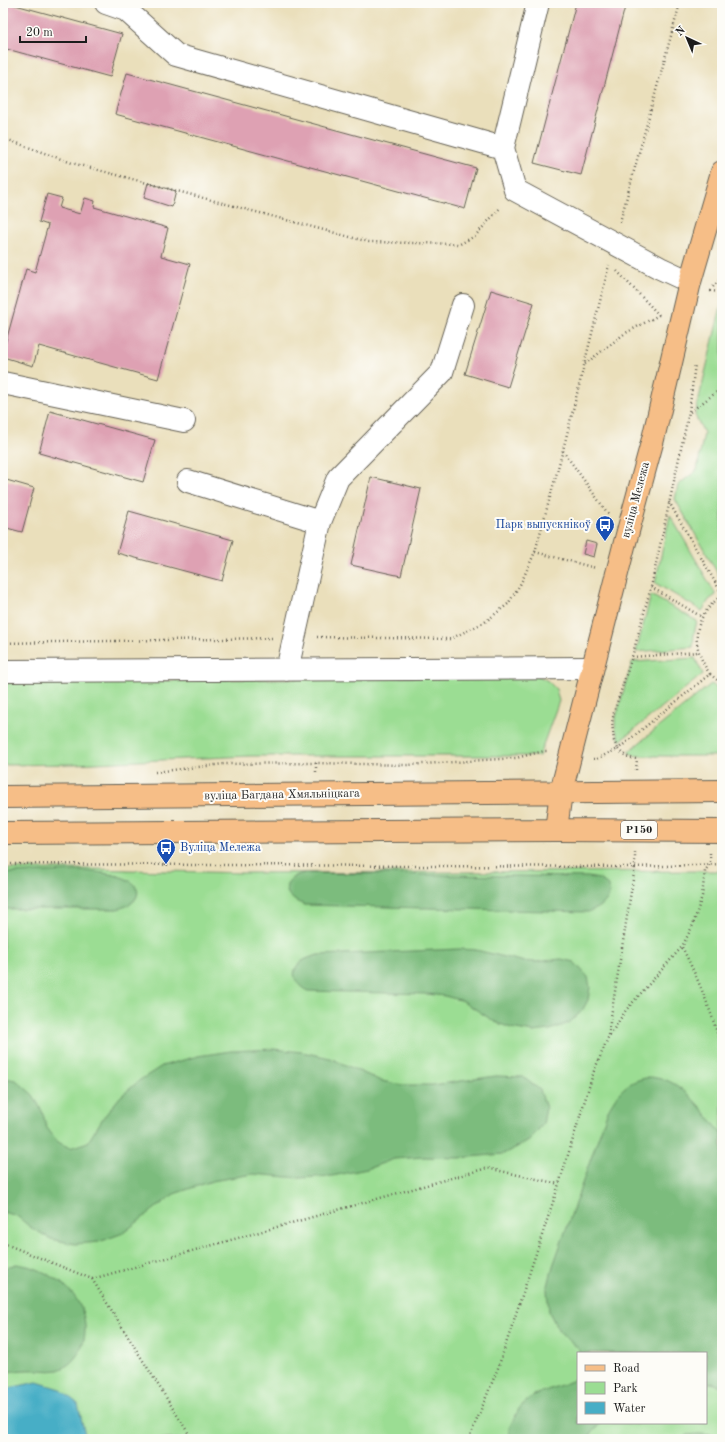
<svg xmlns="http://www.w3.org/2000/svg" width="725" height="1442" font-family="'Old Standard TT',serif">
	<style>
		.green { fill: #9bdd93; stroke: #5c7c58; fill-rule: evenodd }
		.forest { fill: #7cbc7d; stroke: #4c6c4c }
		.water { fill: #47aec6; stroke: #326571 }
		.building { fill: #dea1b3 }
		.lines { fill: none; stroke-linecap: round; stroke-linejoin: round }
		.minor-casing { stroke: #646054; stroke-width: 24 }
		.major-casing { stroke: #646054; stroke-width: 24 }
		.path { stroke: #646054; stroke-width: 2.5; stroke-dasharray: 1 3; stroke-linecap: butt }
		.minor { stroke: #fff; stroke-width: 22 }
		.major { stroke: #f6be87; stroke-width: 22 }
		.labels { text-anchor: middle; dominant-baseline: central; stroke-width: 4; stroke-linejoin: round; paint-order: stroke }
		.shield { fill: #fdfcf7; stroke: #605f5e; stroke-width: 1 }
		.shield-label { font-size: 11px; font-weight: bold; fill: #1c1c1c }
		.street-label { font-size: 12px; fill: #1c1c1c; stroke: #fdfcf7 }
		.transit-label { font-size: 12px; fill: #164399; stroke: #fdfcf7; text-anchor: end }
	</style>
	<rect width="100%" height="100%" fill="#fdfcf7"/>
	<filter id="ink" filterUnits="userSpaceOnUse"><feTurbulence type="fractalNoise" baseFrequency=".025" numOctaves="2"/><feDisplacementMap in="SourceGraphic" scale="8" xChannelSelector="R" yChannelSelector="G"/><feConvolveMatrix kernelMatrix="1 2 1 2 8 2 1 2 1" color-interpolation-filters="sRGB"/></filter>
	<filter id="wash" filterUnits="userSpaceOnUse"><feTurbulence type="fractalNoise" baseFrequency=".012" numOctaves="4" result="noise"/><feDisplacementMap in="SourceGraphic" scale="16" xChannelSelector="R" yChannelSelector="G"/><feGaussianBlur stdDeviation="0.9" result="paint"/><feColorMatrix in="noise" values="0 0 0 0 0 0 0 0 0 0 0 0 0 0 0 0 0 1.4 0 .05"/><feComposite in="paint" operator="in"/></filter>
	<g filter="url(#wash)">
		<rect width="100%" height="100%" fill="#eadfbb"/>
		<path class="green" d="M 722,302 L 722,581 L 675,499 L 678,485 L 697,470 L 704,433 L 695,415 Z
			M 670,515 L 716,595 L 709,600 L 702,611 L 655,583 Z
			M 651,595 L 697,621 L 694,634 L 693,647 L 636,652 Z
			M 695,658 L 703,674 L 620,741 L 615,728 L 615,720 L 632,662 Z
			M 537,675 L 548,681 L 556,689 L 559,701 L 539,756 L 250,756 L 73,764 L 3,765 L 3,683 Z
			M 711,684 L 722,690 L 722,756 L 639,756 L 633,755 L 628,752 Z
			M 3,869 L 90,869 L 243,873 L 722,871 L 722,1439 L 3,1439 ZM 578,1353 L 706,1353 L 706,1423 L 578,1423 Z"/>
		<path class="forest" d="M 78,871 C 90,871 145,874 137,896 C 134,904 125,907 117,909 L 3,909 L 3,873 Z
			M 304,873 L 588,877 L 599,879 L 607,884 L 610,893 C 605,905 600,908 588,912 L 305,905 C 282,898 279,879 304,873 Z
			M 460,949 L 476,950 L 521,961 L 535,962 L 561,959 L 574,962 L 588,977 L 590,987 L 588,1000 L 582,1011 L 569,1023 L 550,1030 L 533,1032 L 511,1028 L 495,1022 L 463,1001 L 445,996 L 427,994 L 308,991 C 296,986 288,972 301,962 C 306,958 312,957 318,955 Z
			M 273,1049 L 302,1052 L 330,1058 L 381,1081 L 403,1085 L 433,1085 L 496,1076 L 523,1077 L 540,1090 L 546,1108 L 543,1124 L 529,1141 L 503,1154 L 459,1158 L 424,1157 L 394,1159 L 367,1169 L 332,1176 L 299,1178 L 253,1174 L 212,1181 L 174,1194 L 123,1233 L 99,1242 L 75,1244 L 51,1239 L 30,1227 L 17,1216 L 3,1212 L 3,1078 L 16,1080 L 33,1095 L 42,1111 L 47,1128 L 58,1142 L 70,1148 L 88,1142 L 103,1118 L 120,1097 L 140,1080 L 162,1066 L 198,1056 L 231,1051 Z
			M 651,1077 C 656,1078 662,1079 666,1080 C 688,1088 708,1117 722,1134 L 722,1386 L 711,1383 L 706,1383 L 706,1353 L 581,1353 L 579,1349 L 559,1331 L 549,1312 L 547,1290 L 553,1266 L 608,1110 C 620,1089 627,1081 651,1077 Z
			M 16,1264 C 22,1265 29,1266 34,1268 C 44,1271 64,1283 70,1291 C 87,1309 91,1338 75,1358 C 71,1363 65,1368 58,1370 C 48,1372 37,1369 27,1370 C 19,1370 11,1372 3,1372 L 3,1269 Z
			M 578,1375 L 578,1423 L 601,1423 L 586,1439 L 508,1439 L 510,1426 L 520,1407 L 534,1395 L 572,1381 Z
			M 699,1434 L 713,1435 L 722,1439 L 680,1439 L 687,1435 Z"/>
		<path class="water" d="M 37,1382 L 60,1389 L 78,1404 L 86,1439 L 3,1439 L 3,1392 L 9,1388 Z"/>
		<g id="blocks">
			<path class="building" d="M 3,3 L 8,3 L 122,34 L 110,77 L 3,48 Z
				M 576,3 L 626,3 L 581,175 L 534,163 Z
				M 127,73 L 476,168 L 465,209 L 115,114 Z
				M 148,183 L 176,191 L 172,207 L 144,198 Z
				M 47,194 L 62,198 L 59,208 L 80,214 L 85,198 L 95,201 L 94,207 L 168,228 L 161,256 L 190,264 L 158,379 L 39,346 L 33,366 L 3,357 L 3,352 L 26,269 L 35,272 L 48,225 L 39,222 Z
				M 491,290 L 534,303 L 508,387 L 465,374 Z
				M 50,411 L 155,440 L 143,482 L 39,453 Z
				M 371,477 L 421,489 L 401,576 L 351,565 Z
				M 3,479 L 34,488 L 22,532 L 3,527 Z
				M 129,511 L 233,540 L 222,581 L 117,553 Z
				M 586,541 L 597,544 L 594,557 L 583,554 Z"/>
		</g>
	</g>
	<g filter="url(#ink)">
		<use href="#blocks" fill-opacity="0" stroke="#646054" stroke-width="1"/>
		<g class="lines">
			<g class="minor-casing">
				<path id="minor" d="M 106,3 L 126,10 L 176,55 L 503,148 L 515,190 L 660,268 L 690,282
					M 503,148 L 538,3
					M 3,383 L 184,421
					M 188,481 L 320,522 L 287,670
					M 320,522 L 338,478 L 442,372 L 463,305
					M 3,671 L 592,668"/>
			</g>
			<g class="major-casing">
				<path id="major" d="M 3,797 L 722,791
					M 556,830 L 561,792 L 624,546 L 653,439 L 690,282 L 722,172
					M 3,833 L 556,830 L 722,831"/>
			</g>
			<path class="path" d="M 3,138 L 72,163 L 369,242 L 460,244 L 475,236 L 501,207
				M 620,222 L 680,3
				M 617,271 L 659,315
				M 713,287 L 722,277
				M 710,291 L 722,292
				M 585,364 L 624,334 L 659,315
				M 690,412 L 722,388
				M 563,451 L 609,515
				M 669,502 L 722,594
				M 535,552 L 596,568
				M 651,587 L 702,617
				M 317,637 L 450,639 L 485,622 L 508,604 L 521,583 L 535,552 L 563,450 L 609,265
				M 3,643 L 272,638
				M 632,657 L 698,652
				M 710,674 C 689,644 693,618 722,595
				M 593,759 L 596,759 L 618,749 L 614,741 L 613,733 L 612,723 L 614,712 L 632,657 L 651,587 L 689,412 L 695,364
				M 316,763 L 316,772
				M 636,770 L 637,759 C 628,758 623,755 618,749 L 710,674 L 722,684
				M 155,772 L 224,764 L 316,763 L 407,765 L 516,758 L 544,751 L 549,751
				M 710,853 L 710,864 L 705,871 L 702,896 L 693,925 L 682,947 C 699,981 713,1014 722,1051
				M 3,864 L 635,867 L 722,864
				M 166,865 L 166,853
				M 608,1035 L 635,867 L 635,852
				M 3,1243 L 92,1279 L 487,1168 L 559,1184
				M 92,1279 L 192,1439
				M 469,1439 L 498,1368 L 559,1184 L 594,1071 L 608,1038 L 626,1010 L 682,947"/>
			<use href="#minor" class="minor"/>
			<use href="#major" class="major"/>
		</g>
	</g>
	<defs>
		<g id="bus-pin" transform="scale(1)"><path d="M0 17L-7.5 6A9.5 9.5 0 1 1 7.5 6Z" fill="#1a4fb4" stroke="#fdfcf7"/><path d="M-5-6H5V4H4V6H2V4H-2V6H-4V4H-5ZM-3.5-4V0h7V-4ZM-3.5 1.2v1.5H-2V1.2ZM2 1.2v1.5H3.5V1.2Z" fill="#fff"/></g>
	</defs>
	<g fill-rule="evenodd">
		<use href="#bus-pin" x="605" y="525"/>
		<use href="#bus-pin" x="166" y="848"/>
	</g>
	<g class="labels">
		<rect class="shield" x="621" y="821" width="36" height="18" rx="3"/>
		<g class="shield-label">
			<text x="639" y="830">Р150</text>
		</g>
		<g class="street-label">
			<text transform="translate(636 500) rotate(-75)">вуліца Мележа</text>
			<text transform="translate(282 795) rotate(-1)">вуліца Багдана Хмяльніцкага</text>
		</g>
		<g class="transit-label">
			<text x="591" y="525">Парк выпускнікоў</text>
			<text x="180" y="848" text-anchor="start">Вуліца Мележа</text>
		</g>
	</g>
	<rect width="725" height="1442" fill="none" stroke="#fdfcf7" stroke-width="16"/>
	<rect x="577" y="1352" width="130" height="72" fill="#fdfcf7" stroke="#a3a29f"/>
	<rect x="585" y="1365" width="20" height="6" fill="#f6be87" stroke="#a3a29f"/>
	<text x="613" y="1372" font-size="12" fill="#1c1c1c">Road</text>
	<rect x="585" y="1382" width="20" height="12" fill="#9bdd93" stroke="#a3a29f"/>
	<text x="613" y="1392" font-size="12" fill="#1c1c1c">Park</text>
	<rect x="585" y="1402" width="20" height="12" fill="#47aec6" stroke="#a3a29f"/>
	<text x="613" y="1412" font-size="12" fill="#1c1c1c">Water</text>
	<g transform="translate(687 38) rotate(316)" stroke="#fdfcf7" stroke-width="3" paint-order="stroke">
	<path d="M0-3L7 15L0 10L-7 15Z" fill="#1c1c1c"/>
	<text y="-6" font-size="11" font-weight="bold" text-anchor="middle" fill="#1c1c1c">N</text>
	</g>
	<path d="M20 36v6h66v-6" fill="none" stroke="#1c1c1c" stroke-width="2"/>
	<text x="26" y="36" font-size="12" fill="#1c1c1c" stroke="#fdfcf7" stroke-width="3" paint-order="stroke">20 m</text>
</svg>
